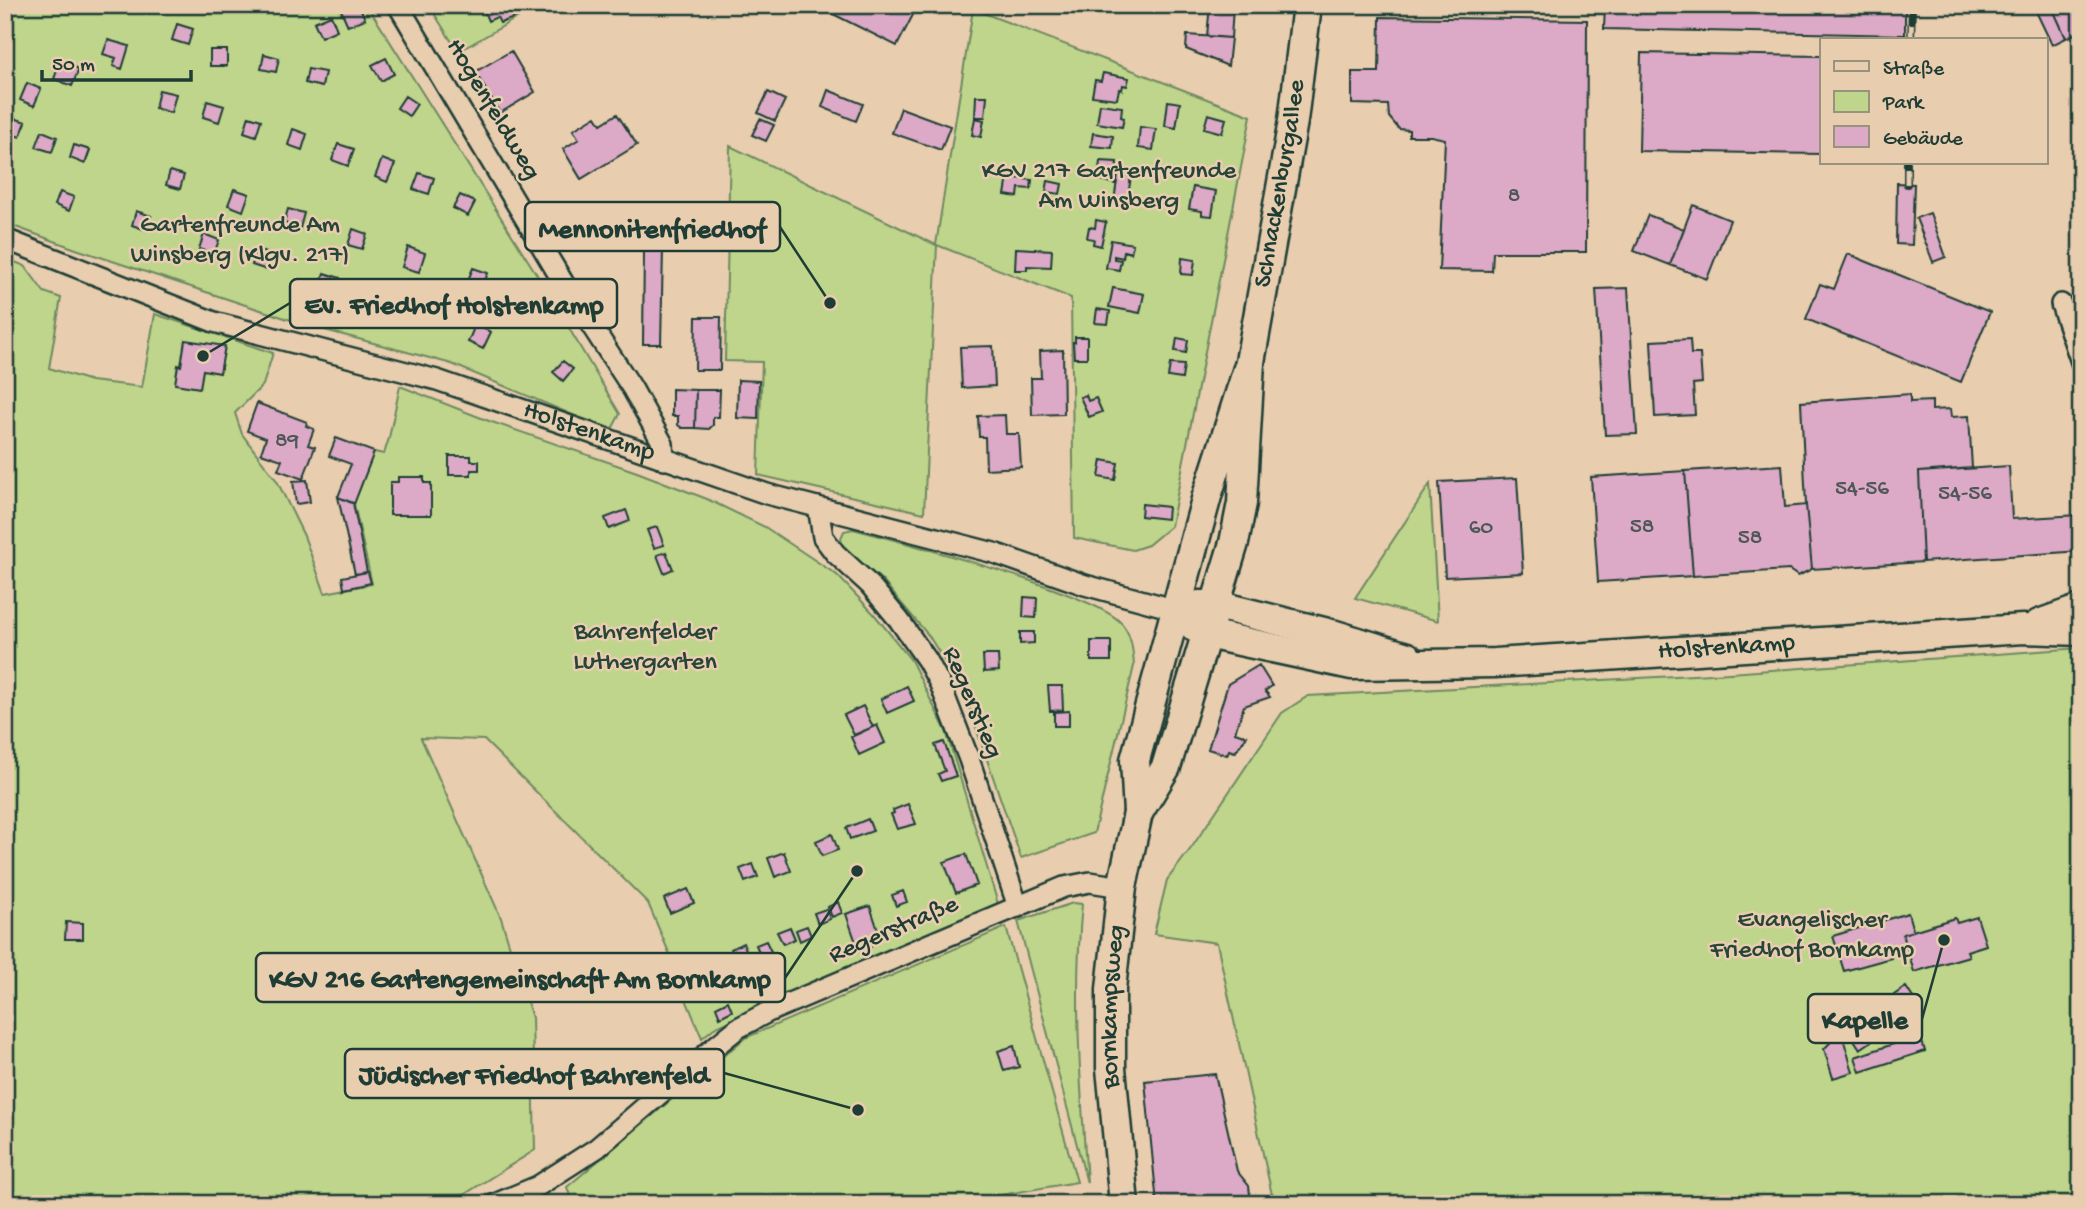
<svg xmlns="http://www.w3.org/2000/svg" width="2086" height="1209" font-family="'Gochi Hand',sans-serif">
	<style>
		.green { fill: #bed58b; stroke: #6e8960; stroke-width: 2 }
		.building { fill: #dca9c6; stroke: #1f3d34; stroke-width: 2 }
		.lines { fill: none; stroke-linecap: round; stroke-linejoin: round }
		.minor-casing { stroke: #1f3d34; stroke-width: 24 }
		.secondary-casing { stroke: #1f3d34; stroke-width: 33 }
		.minor { stroke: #e8cdaf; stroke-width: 19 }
		.secondary { stroke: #e8cdaf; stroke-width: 28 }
		.rail-casing { stroke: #1f3d34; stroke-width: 8 }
		.rail { stroke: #e8cdaf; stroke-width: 5; stroke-dasharray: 16; stroke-linecap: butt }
		.labels { text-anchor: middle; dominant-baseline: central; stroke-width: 5; stroke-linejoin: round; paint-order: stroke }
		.number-label { font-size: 23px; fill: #4e5858 }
		.street-label { font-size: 26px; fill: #1f3d34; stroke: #e8cdaf }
		.park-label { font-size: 26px; fill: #274538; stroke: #e8cdaf }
		.leader { fill: none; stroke: #1f3d34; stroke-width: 2.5 }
		.callout-dot { fill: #1f3d34; stroke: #e8cdaf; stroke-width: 2.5 }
		.callout { fill: #e8cdaf; stroke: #1f3d34; stroke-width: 2.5 }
		.callout-label { font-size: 28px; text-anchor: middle; font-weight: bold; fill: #1f3d34 }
	</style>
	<rect width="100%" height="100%" fill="#e8cdaf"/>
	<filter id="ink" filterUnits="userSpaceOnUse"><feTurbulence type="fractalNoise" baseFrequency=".0143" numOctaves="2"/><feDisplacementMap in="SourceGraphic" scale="14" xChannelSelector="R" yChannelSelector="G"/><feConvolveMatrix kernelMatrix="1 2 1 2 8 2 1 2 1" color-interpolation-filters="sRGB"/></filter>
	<g filter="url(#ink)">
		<path class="green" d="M 5,5 L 367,5 L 539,278 L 620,414 L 611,431 L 452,364 L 306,325 L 76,249 L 5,223 Z
			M 429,5 L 545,5 L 522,15 L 458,52 Z
			M 973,9 L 1251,116 L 1171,526 L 1148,545 L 1133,550 L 1074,538 L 1071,298 L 937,245 L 924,513 L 758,475 L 762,362 L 725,361 L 730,146 L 936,245 Z
			M 5,258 L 25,266 L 44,292 L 61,298 L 49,368 L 91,381 L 142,387 L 155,314 L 273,353 L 263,385 L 235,413 L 242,434 L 277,481 L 304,536 L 325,593 L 372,584 L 354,504 L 374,452 L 384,454 L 389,438 L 400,386 L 489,421 L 637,472 L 707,499 L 765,527 L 837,575 L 874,614 L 911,660 L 946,731 L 998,904 L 714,1028 L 702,1038 L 671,963 L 673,962 L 648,903 L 484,740 L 421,738 L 501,918 L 532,1018 L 535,1150 L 457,1199 L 441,1204 L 5,1204 Z
			M 1430,484 L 1438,621 L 1355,598 Z
			M 853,529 C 899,541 1101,594 1123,625 C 1132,637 1133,652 1134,666 L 1094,833 L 1021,858 L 964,693 L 929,636 L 882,580 L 850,554 L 842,544 L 841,538 L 844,531 Z
			M 2081,648 L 2081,1204 L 1274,1204 L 1217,943 L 1154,934 L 1167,880 L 1192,847 L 1282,713 L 1308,696 L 1730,673 Z
			M 1073,903 L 1082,904 C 1073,997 1081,1090 1087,1183 L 1018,921 Z
			M 1006,927 L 1077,1182 L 948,1204 L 573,1204 L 567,1187 L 745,1038 Z"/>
		<path class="building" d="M 352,5 L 359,5 L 365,19 L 348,26 L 341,10 Z
			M 491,5 L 502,5 L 503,8 L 509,6 L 514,18 L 500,23 L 497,17 L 488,21 L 483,9 Z
			M 815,5 L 914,5 L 917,7 L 897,46 Z
			M 1210,5 L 1233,7 L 1231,38 L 1207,36 Z
			M 1605,5 L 1905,5 L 1905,35 L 1604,29 Z
			M 2033,5 L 2051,5 L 2066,38 L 2052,45 Z
			M 2051,5 L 2081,5 L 2081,31 L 2066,38 Z
			M 331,15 L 337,30 L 321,37 L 314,22 Z
			M 1380,17 L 1587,20 L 1586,252 L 1493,252 L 1492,271 L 1439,270 L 1445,139 L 1431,136 L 1409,136 L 1409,130 L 1399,129 L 1389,117 L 1388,105 L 1352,104 L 1352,72 L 1379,72 Z
			M 177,24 L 193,29 L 188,45 L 172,40 Z
			M 1187,35 L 1231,38 L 1228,66 L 1186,49 Z
			M 108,40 L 129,46 L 122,69 L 113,66 L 116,58 L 103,54 Z
			M 210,50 L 227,50 L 227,66 L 210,66 Z
			M 511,51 L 535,92 L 500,113 L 475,72 Z
			M 1641,53 L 1822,56 L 1822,154 L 1639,151 Z
			M 264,54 L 279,58 L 276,72 L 261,69 Z
			M 386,58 L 394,74 L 381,81 L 372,65 Z
			M 60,62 L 79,69 L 72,86 L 54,79 Z
			M 308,69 L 325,72 L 322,87 L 305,83 Z
			M 1103,73 L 1129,78 L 1127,86 L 1123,85 L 1122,90 L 1119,89 L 1117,99 L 1092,96 L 1095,80 L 1101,81 Z
			M 27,83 L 41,89 L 34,106 L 20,100 Z
			M 159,90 L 176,94 L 171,113 L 155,108 Z
			M 828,90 L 863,104 L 856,121 L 822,107 Z
			M 768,92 L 785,100 L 775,121 L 758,113 Z
			M 405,96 L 417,104 L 409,116 L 397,108 Z
			M 976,96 L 987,96 L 985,117 L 975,117 Z
			M 207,101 L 224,106 L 219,122 L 203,117 Z
			M 1168,101 L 1180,103 L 1176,128 L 1165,126 Z
			M 1100,104 L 1122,107 L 1121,117 L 1124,118 L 1122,127 L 1097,123 Z
			M 901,108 L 950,126 L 941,150 L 892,133 Z
			M 617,114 L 637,145 L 581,179 L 563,149 L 579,139 L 573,130 L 596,116 L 601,124 Z
			M 1208,114 L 1226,119 L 1222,133 L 1204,128 Z
			M 249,116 L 261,120 L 256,136 L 244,132 Z
			M 11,117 L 26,122 L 20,137 L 6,132 Z
			M 975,118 L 984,120 L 981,137 L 972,135 Z
			M 760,119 L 774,125 L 766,141 L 752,135 Z
			M 1140,127 L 1156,129 L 1153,150 L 1138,148 Z
			M 293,129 L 307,134 L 302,150 L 288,145 Z
			M 42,131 L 57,137 L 52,152 L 36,147 Z
			M 1093,133 L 1113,136 L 1112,148 L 1091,146 Z
			M 338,144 L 354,149 L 348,166 L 332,160 Z
			M 74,145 L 90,150 L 85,164 L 70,158 Z
			M 382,159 L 395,164 L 387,182 L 375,177 Z
			M 1100,161 L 1117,162 L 1115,184 L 1098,179 Z
			M 170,171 L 184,175 L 180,189 L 166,185 Z
			M 419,173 L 434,178 L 429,194 L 413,189 Z
			M 1118,174 L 1131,176 L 1127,203 L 1114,201 Z
			M 1008,177 L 1032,180 L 1031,189 L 1019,188 L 1018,197 L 1005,195 Z
			M 1048,181 L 1062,184 L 1060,194 L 1046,192 Z
			M 1897,183 L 1914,184 L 1912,245 L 1896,244 Z
			M 1193,187 L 1216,191 L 1212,216 L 1202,215 L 1202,211 L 1189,209 Z
			M 234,189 L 249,194 L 243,211 L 228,205 Z
			M 60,192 L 74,197 L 69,211 L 55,205 Z
			M 460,195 L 475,202 L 468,216 L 453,208 Z
			M 1693,205 L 1730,220 L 1707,279 L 1670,265 Z
			M 288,209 L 304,213 L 300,228 L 284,223 Z
			M 136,211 L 151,216 L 146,230 L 132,225 Z
			M 1930,213 L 1946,257 L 1933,262 L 1916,218 Z
			M 1648,215 L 1684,229 L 1670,265 L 1634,251 Z
			M 1096,220 L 1106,222 L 1101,246 L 1093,244 L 1094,239 L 1087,238 L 1089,227 L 1095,228 Z
			M 353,229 L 367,234 L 362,249 L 348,245 Z
			M 204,234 L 219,240 L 214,254 L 199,249 Z
			M 1111,240 L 1133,244 L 1131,253 L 1124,251 L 1123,258 L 1114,256 L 1114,259 L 1121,260 L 1119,270 L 1106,268 Z
			M 408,247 L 425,253 L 419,272 L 402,267 Z
			M 1016,248 L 1052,250 L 1051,267 L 1027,266 L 1027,270 L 1015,270 Z
			M 644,249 L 663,249 L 661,344 L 643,344 Z
			M 257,250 L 272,255 L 267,270 L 252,265 Z
			M 1848,254 L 1990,312 L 1961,382 L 1806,319 L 1820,284 L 1834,289 Z
			M 1182,258 L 1195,260 L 1193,275 L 1181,274 Z
			M 473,268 L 488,273 L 481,290 L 466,285 Z
			M 324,273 L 340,278 L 335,292 L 319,287 Z
			M 5,281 L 14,282 L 5,323 Z
			M 1113,288 L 1144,294 L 1140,313 L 1109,307 Z
			M 1628,288 L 1637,434 L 1605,435 L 1596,289 Z
			M 1097,309 L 1110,311 L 1108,324 L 1095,323 Z
			M 696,317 L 721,317 L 720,370 L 695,370 Z
			M 475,325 L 491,332 L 483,349 L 468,342 Z
			M 1075,337 L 1087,337 L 1087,358 L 1074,358 L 1073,342 L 1075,342 Z
			M 1177,338 L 1188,340 L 1186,353 L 1175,351 Z
			M 1690,339 L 1691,354 L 1700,354 L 1702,383 L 1693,384 L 1695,415 L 1655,417 L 1651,341 Z
			M 185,340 L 225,346 L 220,373 L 203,370 L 200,388 L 175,384 L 178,365 L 181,366 Z
			M 993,346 L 995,386 L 962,388 L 960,347 Z
			M 1063,350 L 1064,414 L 1032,415 L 1031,378 L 1041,378 L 1040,351 Z
			M 563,361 L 573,369 L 563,381 L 553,372 Z
			M 1170,364 L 1184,365 L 1182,379 L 1168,377 Z
			M 738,380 L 759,381 L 758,419 L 737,418 Z
			M 672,389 L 696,390 L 695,428 L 682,428 L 678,425 L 678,416 L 672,416 Z
			M 696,390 L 720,390 L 719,417 L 713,417 L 713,425 L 709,429 L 695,428 Z
			M 1910,394 L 1910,402 L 1932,401 L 1932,410 L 1950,409 L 1951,417 L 1969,416 L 1972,468 L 1919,472 L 1923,562 L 1812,569 L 1806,505 L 1801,402 Z
			M 1086,395 L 1088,401 L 1096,398 L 1102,412 L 1089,417 L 1080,397 Z
			M 257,403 L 307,422 L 306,426 L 314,429 L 308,445 L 315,447 L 303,479 L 278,470 L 282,460 L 261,453 L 266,438 L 247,431 Z
			M 1005,415 L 1006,434 L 1019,434 L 1021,467 L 986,469 L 985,437 L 979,437 L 978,416 Z
			M 336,438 L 374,452 L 354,504 L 338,497 L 351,464 L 329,456 Z
			M 449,456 L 471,456 L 471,461 L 479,461 L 479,470 L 471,470 L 471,475 L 449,475 Z
			M 1102,460 L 1118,463 L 1115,480 L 1099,477 Z
			M 1782,465 L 1785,507 L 1806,505 L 1812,569 L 1798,576 L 1789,570 L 1693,576 L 1685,471 Z
			M 2009,466 L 2012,519 L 2079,515 L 2081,551 L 1923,562 L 1919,472 Z
			M 1685,471 L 1693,576 L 1598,582 L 1591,477 Z
			M 398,477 L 424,477 L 424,483 L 431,483 L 431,515 L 390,515 L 390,482 L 398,482 Z
			M 1517,478 L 1523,573 L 1445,577 L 1439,482 Z
			M 307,480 L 310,502 L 296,504 L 293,481 Z
			M 338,497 L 353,503 L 367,572 L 355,574 Z
			M 1142,504 L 1168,507 L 1167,519 L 1141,516 Z
			M 626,510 L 630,521 L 609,529 L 605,518 Z
			M 657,527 L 664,545 L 654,548 L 647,530 Z
			M 666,552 L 673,569 L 664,573 L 657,555 Z
			M 367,572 L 368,572 L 371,583 L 344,589 L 342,577 Z
			M 1024,597 L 1037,598 L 1036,618 L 1023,617 Z
			M 1020,632 L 1034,632 L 1034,643 L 1020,644 Z
			M 1091,641 L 1111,641 L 1111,661 L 1091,661 Z
			M 983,655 L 998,655 L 999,671 L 984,672 Z
			M 1259,665 L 1272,686 L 1265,691 L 1270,697 L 1244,706 L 1235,732 L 1247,736 L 1235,752 L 1229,750 L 1227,755 L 1208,749 L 1228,684 Z
			M 907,686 L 914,701 L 887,713 L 881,699 Z
			M 1048,686 L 1062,686 L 1063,710 L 1050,711 Z
			M 863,706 L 873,727 L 854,735 L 844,715 Z
			M 1069,711 L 1069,726 L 1054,726 L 1054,712 Z
			M 877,725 L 885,743 L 859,755 L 851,737 Z
			M 944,742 L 956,776 L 941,781 L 938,774 L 945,771 L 935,745 Z
			M 908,804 L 916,824 L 897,829 L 891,814 L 894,813 L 893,810 Z
			M 868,819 L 873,831 L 850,839 L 846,828 Z
			M 832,834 L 838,850 L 822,856 L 816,841 Z
			M 784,852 L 791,871 L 775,877 L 768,858 Z
			M 966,854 L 977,885 L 956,893 L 944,862 Z
			M 753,864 L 758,877 L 745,882 L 740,869 Z
			M 688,889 L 694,903 L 670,913 L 664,899 Z
			M 903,891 L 907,902 L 896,906 L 892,895 Z
			M 838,902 L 842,913 L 832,917 L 828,907 Z
			M 870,906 L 880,936 L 868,940 L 871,947 L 859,951 L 846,914 Z
			M 826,909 L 830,919 L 818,924 L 814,913 Z
			M 1908,913 L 1913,931 L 1903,934 L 1907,947 L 1889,952 L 1891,958 L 1844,971 L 1833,936 Z
			M 1977,917 L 1986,945 L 1967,951 L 1969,956 L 1914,972 L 1903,934 L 1955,918 L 1957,923 Z
			M 66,922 L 83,923 L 83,939 L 65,939 Z
			M 807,926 L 811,936 L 800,941 L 796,930 Z
			M 790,927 L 795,939 L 783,944 L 777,932 Z
			M 766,941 L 775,960 L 764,964 L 756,945 Z
			M 743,943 L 749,956 L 737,962 L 731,949 Z
			M 1906,987 L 1920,1009 L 1860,1049 L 1846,1027 Z
			M 728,1001 L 732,1011 L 720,1017 L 716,1007 Z
			M 1841,1031 L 1853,1072 L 1833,1078 L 1824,1049 Z
			M 1920,1035 L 1925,1051 L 1860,1072 L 1855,1057 Z
			M 1014,1046 L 1019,1067 L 1004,1071 L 998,1051 Z
			M 1215,1074 L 1237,1171 L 1249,1186 L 1251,1204 L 1157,1204 L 1145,1081 Z"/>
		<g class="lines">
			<g class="minor-casing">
				<g id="minor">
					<path d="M 398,5 L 563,282 L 632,388 L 663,444 L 664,460"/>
					<path id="s1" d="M 5,239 L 214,322 L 437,380 L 767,494 L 994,553 L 1085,585 L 1177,610"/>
					<path d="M 2061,304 L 2081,362"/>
					<path d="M 818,507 L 823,537 L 835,553 L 870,585 L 899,620 L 927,660 L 940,684 L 969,759 L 1018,907"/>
					<path d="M 495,1204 L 538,1186 L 597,1148 L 712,1049 L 738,1028 L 768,1012 L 1064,887 L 1090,882 L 1122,887"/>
				</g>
			</g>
			<g class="secondary-casing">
				<g id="secondary">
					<path d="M 1199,605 L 1216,605 L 1332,634 L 1407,657"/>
					<path id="s2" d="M 1177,610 L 1196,628 L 1207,634 L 1352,665 L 1495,663 L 2023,629 L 2081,631"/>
					<path d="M 2039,624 L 2081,609"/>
					<path id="s3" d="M 1138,813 L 1166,767 L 1234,543 L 1242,503 L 1250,362 L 1293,121 L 1307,5"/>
					<path id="s4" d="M 1124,1204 L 1111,1068 L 1111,989 L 1122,887 L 1138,813 L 1135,760 L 1207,496 L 1250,362"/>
				</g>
			</g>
			<use href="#minor" class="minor"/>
			<use href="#secondary" class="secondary"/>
			<g class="rail-casing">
				<path id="rail" d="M 1911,40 L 1912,5
					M 1907,184 L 1907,163"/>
			</g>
			<use href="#rail" class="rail"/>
		</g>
	</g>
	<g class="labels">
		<g class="number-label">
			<text x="1514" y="196">8</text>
			<text x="287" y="441">89</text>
			<text x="1862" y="489">54-56</text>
			<text x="1965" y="494">54-56</text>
			<text x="1642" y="527">58</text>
			<text x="1481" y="528">60</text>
			<text x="1750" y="538">58</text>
		</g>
		<g class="street-label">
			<text transform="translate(492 110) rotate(59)">Hogenfeldweg</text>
			<text stroke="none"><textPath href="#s3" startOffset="651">Schnackenburgallee</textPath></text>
			<text stroke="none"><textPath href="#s1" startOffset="616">Holstenkamp</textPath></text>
			<text stroke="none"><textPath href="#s2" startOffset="562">Holstenkamp</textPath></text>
			<text transform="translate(971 703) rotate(67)">Regerstieg</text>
			<text transform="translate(894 931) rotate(-23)">Regerstraße</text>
			<text stroke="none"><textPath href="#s4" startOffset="198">Bornkampsweg</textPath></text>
		</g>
		<g class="park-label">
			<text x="1109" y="172">KGV 217 Gartenfreunde<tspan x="1109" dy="30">Am Winsberg</tspan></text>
			<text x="240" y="226">Gartenfreunde Am<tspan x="240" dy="30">Winsberg (Klgv. 217)</tspan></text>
			<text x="645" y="633">Bahrenfelder<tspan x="645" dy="30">Luthergarten</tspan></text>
			<text x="1812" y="921">Evangelischer<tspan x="1812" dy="30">Friedhof Bornkamp</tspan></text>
		</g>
	</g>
	<path class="leader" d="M830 303L780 227M203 356L290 303M857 871L785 978M1944 940L1922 1019M858 1110L724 1073"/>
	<g class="callout-dot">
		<circle cx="830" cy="303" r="7"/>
		<circle cx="203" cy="356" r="7"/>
		<circle cx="857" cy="871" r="7"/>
		<circle cx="1944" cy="940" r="7"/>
		<circle cx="858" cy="1110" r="7"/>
	</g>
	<g class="callout">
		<rect x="525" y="202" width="255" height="49" rx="7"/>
		<rect x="290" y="279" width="327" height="49" rx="7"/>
		<rect x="256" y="953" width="529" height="49" rx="7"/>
		<rect x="1808" y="994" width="114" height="49" rx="7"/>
		<rect x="345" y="1049" width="379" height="49" rx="7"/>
	</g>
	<g class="callout-label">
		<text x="652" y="237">Mennonitenfriedhof</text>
		<text x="454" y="313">Ev. Friedhof Holstenkamp</text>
		<text x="520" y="987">KGV 216 Gartengemeinschaft Am Bornkamp</text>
		<text x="1865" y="1028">Kapelle</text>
		<text x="534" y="1083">Jüdischer Friedhof Bahrenfeld</text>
	</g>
	<rect width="2086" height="1209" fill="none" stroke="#e8cdaf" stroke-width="28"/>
	<rect x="14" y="14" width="2058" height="1181" fill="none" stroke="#1f3d34" stroke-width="2.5" filter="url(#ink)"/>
	<rect x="1820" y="38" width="228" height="126" fill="#e8cdaf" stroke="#98937e" stroke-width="2"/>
	<rect x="1834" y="61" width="35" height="10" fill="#e8cdaf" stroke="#98937e" stroke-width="2"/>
	<text x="1883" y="74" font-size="21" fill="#1f3d34">Straße</text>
	<rect x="1834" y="91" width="35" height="21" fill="#bed58b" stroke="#98937e" stroke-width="2"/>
	<text x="1883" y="108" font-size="21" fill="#1f3d34">Park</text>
	<rect x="1834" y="126" width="35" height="21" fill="#dca9c6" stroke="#98937e" stroke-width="2"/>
	<text x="1883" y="144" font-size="21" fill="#1f3d34">Gebäude</text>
	<path d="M42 70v10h149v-10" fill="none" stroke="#1f3d34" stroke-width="3.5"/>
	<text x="52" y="70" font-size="21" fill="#1f3d34" stroke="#e8cdaf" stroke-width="5" paint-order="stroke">50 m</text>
</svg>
